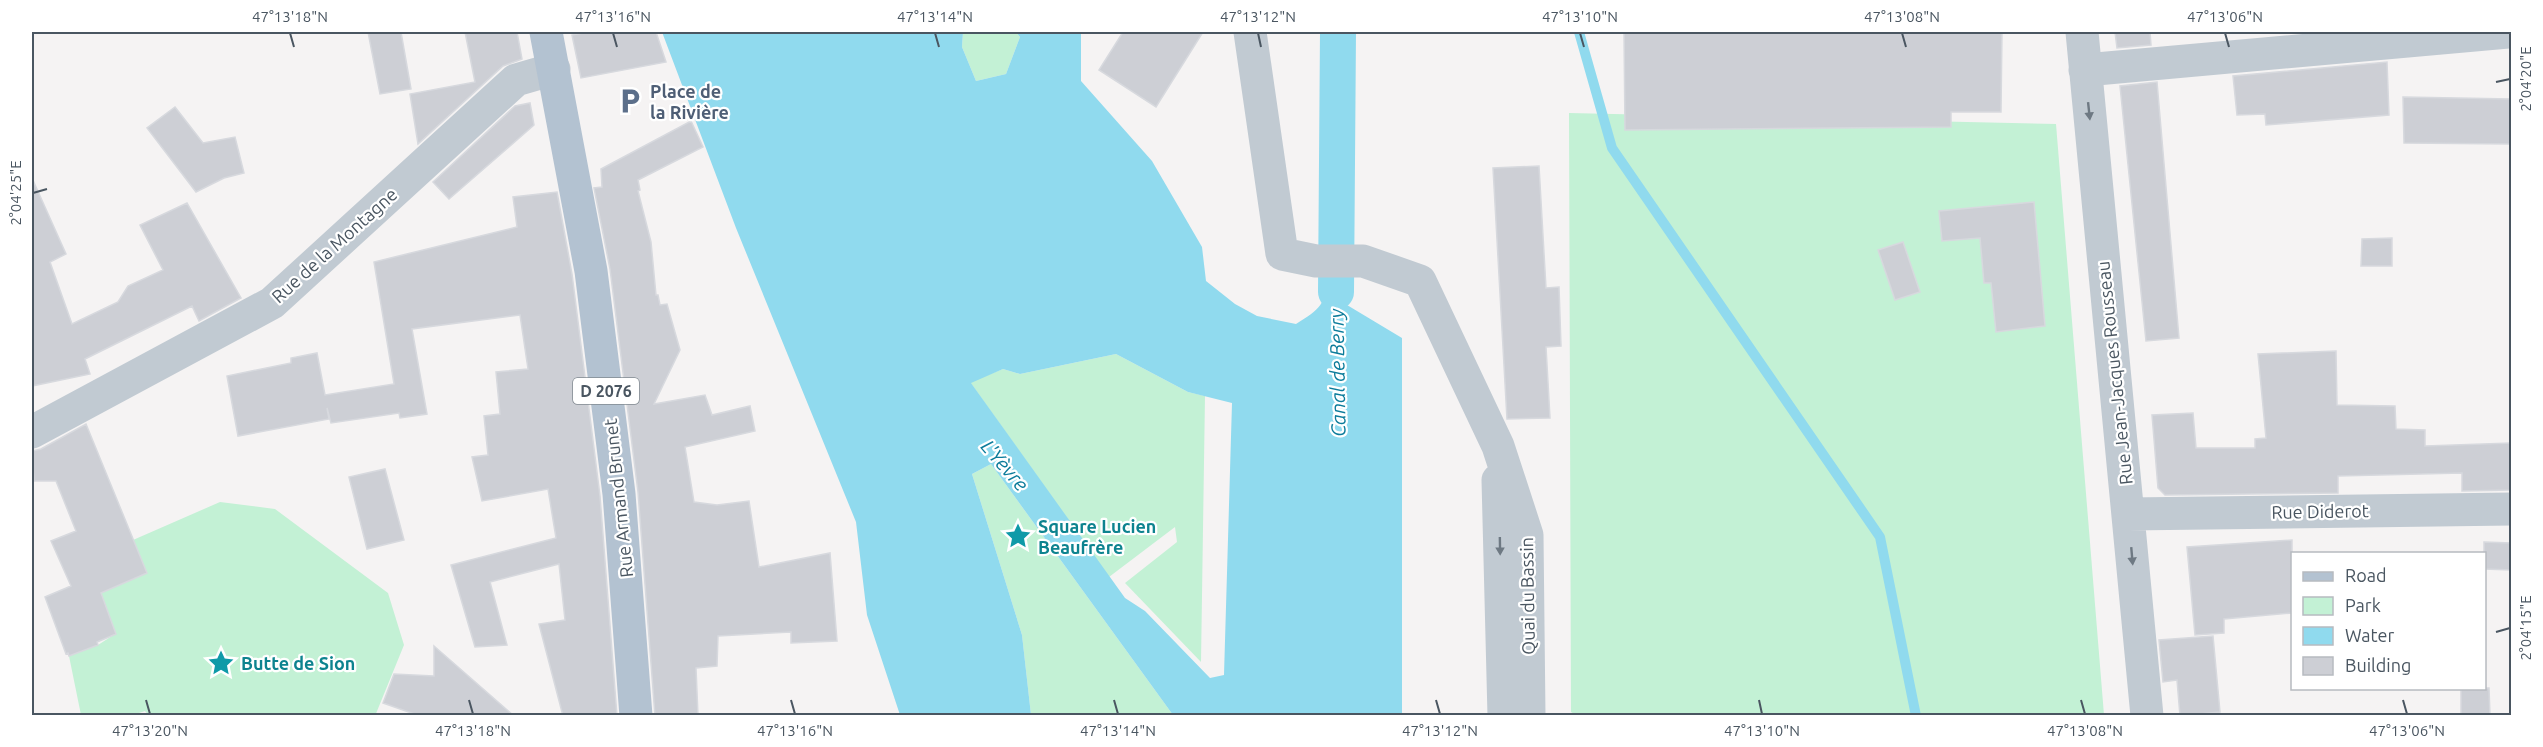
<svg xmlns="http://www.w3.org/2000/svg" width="2543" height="747" font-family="Ubuntu,sans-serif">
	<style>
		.green { fill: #c3f1d5 }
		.water { fill: #90daee; fill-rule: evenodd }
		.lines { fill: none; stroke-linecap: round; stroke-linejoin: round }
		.stream { stroke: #90daee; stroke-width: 10 }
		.canal { stroke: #90daee; stroke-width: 36 }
		.building { fill: #cdcfd5; stroke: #d7d9de; stroke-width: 1.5 }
		.minor { stroke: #c1cad2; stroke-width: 33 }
		.major { stroke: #b3c2d1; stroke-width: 33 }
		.oneway { fill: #6e7983 }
		.ticks { fill: none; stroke: #4a5661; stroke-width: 2 }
		.labels { text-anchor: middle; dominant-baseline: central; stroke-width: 4.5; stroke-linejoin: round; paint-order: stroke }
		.shield { fill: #fff; stroke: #808990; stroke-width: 1.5 }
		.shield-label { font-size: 16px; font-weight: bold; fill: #4a5661 }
		.service-label { font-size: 18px; font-weight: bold; fill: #4e5e75; stroke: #fff; text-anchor: start }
		.street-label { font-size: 18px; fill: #4a5661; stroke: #fff }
		.culture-label { font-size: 18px; font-weight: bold; fill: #0d838f; stroke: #fff; text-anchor: start }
		.water-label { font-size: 20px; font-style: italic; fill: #0c7c9b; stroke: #fff }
		.neatline { fill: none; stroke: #4a5661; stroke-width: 2 }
		.ticks-label { font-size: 15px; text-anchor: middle; fill: #4a5661 }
	</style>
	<rect width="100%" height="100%" fill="#f5f3f3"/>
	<path class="green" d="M 963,32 L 1016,32 L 1020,37 L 1006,74 L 976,81 L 962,47 Z
		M 1569,113 L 2056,124 L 2104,715 L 1578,716 L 1571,712 Z
		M 1116,354 L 1188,392 L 1205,396 L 1201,662 L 1125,583 L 1177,542 L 1175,527 L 1109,577 L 970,382 L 1003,369 L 1020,374 Z
		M 991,464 L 1173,715 L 1031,715 L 1022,635 L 972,474 Z
		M 220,502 L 275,509 L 388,593 L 404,645 L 375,716 L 149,716 L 145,711 L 133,715 L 81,715 L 69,656 L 98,645 L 115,634 L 101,593 L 133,540 Z"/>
	<path class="water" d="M 662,32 L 963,32 L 962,47 L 976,81 L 1006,74 L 1020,37 L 1016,32 L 1081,32 L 1081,81 L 1152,161 L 1202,247 L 1206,281 L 1235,304 L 1257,316 L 1296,324 C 1320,309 1326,305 1327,276 L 1342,276 L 1347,305 L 1402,338 L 1402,715 L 1173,715 L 991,464 L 972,474 L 1022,635 L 1031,715 L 900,715 L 867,615 L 856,522 L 736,228 ZM 1116,354 L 1188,392 L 1232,403 L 1224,675 L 1210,678 L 1145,611 L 1125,598 L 971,383 L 1003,369 L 1020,374 Z"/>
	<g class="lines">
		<path class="stream" d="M 1579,32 L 1612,148 L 1880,537 L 1916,716"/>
		<path class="canal" d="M 1336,292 L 1338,32"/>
	</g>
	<path class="building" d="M 368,32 L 401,32 L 411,89 L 380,94 Z
		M 465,32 L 517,32 L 522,59 L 503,66 L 418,144 L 410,94 L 475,82 Z
		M 589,32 L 656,32 L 666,62 L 581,78 L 572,35 Z
		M 1123,32 L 1203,32 L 1156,107 L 1099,70 Z
		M 1624,32 L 2002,32 L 2001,112 L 1951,112 L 1951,127 L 1625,130 Z
		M 2115,32 L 2150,32 L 2151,45 L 2117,48 Z
		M 2387,62 L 2389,115 L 2266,125 L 2265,114 L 2237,115 L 2233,76 Z
		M 2157,82 L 2179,338 L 2146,341 L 2120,86 Z
		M 2403,97 L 2511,99 L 2511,144 L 2404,143 Z
		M 530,103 L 534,125 L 449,199 L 433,182 L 515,106 Z
		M 175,107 L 203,143 L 235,137 L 244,173 L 224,178 L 196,192 L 147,128 Z
		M 691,121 L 703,147 L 638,180 L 640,190 L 638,191 L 651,242 L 656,295 L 658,295 L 660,305 L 667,304 L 680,350 L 654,404 L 705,395 L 712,415 L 750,406 L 755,431 L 685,447 L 694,502 L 717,505 L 749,501 L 759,567 L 830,553 L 837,641 L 791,643 L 791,632 L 718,636 L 717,666 L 696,668 L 698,716 L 655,716 L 638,492 L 610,269 L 594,188 L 602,187 L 601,169 Z
		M 1539,166 L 1546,288 L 1559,287 L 1561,346 L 1546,347 L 1550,418 L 1507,419 L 1493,168 Z
		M 32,178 L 66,254 L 50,262 L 72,324 L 118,302 L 128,286 L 163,270 L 140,225 L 187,203 L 241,298 L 199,321 L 192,306 L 85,359 L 90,374 L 32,386 Z
		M 557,192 L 572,274 L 600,496 L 617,716 L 563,716 L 539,624 L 565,620 L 559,564 L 490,582 L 507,645 L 475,647 L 451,565 L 556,538 L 548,489 L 482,501 L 472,457 L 488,455 L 484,416 L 500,414 L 496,372 L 528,369 L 520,315 L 412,329 L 427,414 L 400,418 L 399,413 L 331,423 L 327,408 L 329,419 L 238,436 L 227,376 L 291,363 L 291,358 L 317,353 L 325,395 L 394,384 L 374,262 L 517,227 L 513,197 Z
		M 2034,202 L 2045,326 L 1996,332 L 1991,283 L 1984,283 L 1980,238 L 1942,241 L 1939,211 Z
		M 2392,238 L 2392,266 L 2361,266 L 2362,239 Z
		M 1903,242 L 1920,292 L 1895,300 L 1878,250 Z
		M 2336,351 L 2337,405 L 2395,406 L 2396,429 L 2425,430 L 2425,446 L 2511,443 L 2511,490 L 2462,491 L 2462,473 L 2338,476 L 2338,493 L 2165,495 L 2158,488 L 2152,415 L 2193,413 L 2196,448 L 2255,448 L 2255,439 L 2266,438 L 2258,354 Z
		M 86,424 L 147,573 L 101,593 L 116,634 L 97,642 L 98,645 L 69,656 L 68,653 L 66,654 L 45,597 L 71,586 L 51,541 L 76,531 L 56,481 L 34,481 L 32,451 L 41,449 Z
		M 385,469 L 404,540 L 367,549 L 349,477 Z
		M 2292,540 L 2292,613 L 2224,619 L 2224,633 L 2195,635 L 2187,547 Z
		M 2484,542 L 2511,543 L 2511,570 L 2484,569 Z
		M 2213,636 L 2220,712 L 2180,716 L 2177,680 L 2163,682 L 2159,640 Z
		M 434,646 L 514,716 L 420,716 L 383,703 L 394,674 L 434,676 Z
		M 2461,688 L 2489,688 L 2490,716 L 2461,716 Z"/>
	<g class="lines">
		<path class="minor" d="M 1250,32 L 1282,254 L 1316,261 L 1363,261 L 1420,281 L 1498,446 L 1527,535 L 1529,716
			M 2082,32 L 2147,716
			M 2085,70 L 2508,32
			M 32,432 L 272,303 L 516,80 L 554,69
			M 1498,480 L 1504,716
			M 2128,514 L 2512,509"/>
		<path class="major" d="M 546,32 L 591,271 L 619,494 L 636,716"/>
	</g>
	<defs><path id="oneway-solid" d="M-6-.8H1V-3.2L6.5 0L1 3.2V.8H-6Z" transform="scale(1.5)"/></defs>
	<g class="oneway">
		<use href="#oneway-solid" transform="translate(2089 111) rotate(84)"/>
		<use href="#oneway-solid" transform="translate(1500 546) rotate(89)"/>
		<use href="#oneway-solid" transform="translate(2132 556) rotate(85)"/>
	</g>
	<path class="ticks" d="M 290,33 L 294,47M 613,33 L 617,47M 935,33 L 939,47M 1258,33 L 1261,47M 1580,33 L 1584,47M 1902,33 L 1906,47M 2225,33 L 2229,47M 2496,82 L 2510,79M 33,193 L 47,189M 2496,632 L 2510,628M 146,700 L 150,714M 469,700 L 473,714M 791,700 L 795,714M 1114,700 L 1118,714M 1436,700 L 1440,714M 1759,700 L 1762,714M 2081,700 L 2085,714M 2403,700 L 2407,714"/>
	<defs>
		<g id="parking-bare" transform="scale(2.07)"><path d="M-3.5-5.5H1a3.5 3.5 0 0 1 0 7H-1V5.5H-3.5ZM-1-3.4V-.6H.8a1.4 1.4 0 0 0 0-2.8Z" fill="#5c6f8a" stroke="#fff" stroke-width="2.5" paint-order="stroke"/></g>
		<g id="sight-bare" transform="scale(2.07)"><path d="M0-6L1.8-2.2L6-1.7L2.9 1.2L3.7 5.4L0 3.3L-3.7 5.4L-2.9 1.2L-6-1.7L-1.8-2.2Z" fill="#0f9aa8" stroke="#fff" stroke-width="2.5" paint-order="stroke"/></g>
	</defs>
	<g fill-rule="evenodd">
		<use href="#parking-bare" x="630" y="101"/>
		<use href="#sight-bare" x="1018" y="536"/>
		<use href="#sight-bare" x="221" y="663"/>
	</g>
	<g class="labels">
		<rect class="shield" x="573" y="378" width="66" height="26" rx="4.5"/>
		<g class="shield-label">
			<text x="606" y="391">D 2076</text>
		</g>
		<g class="service-label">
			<text x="650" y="91">Place de<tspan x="650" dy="21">la Rivière</tspan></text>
		</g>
		<g class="street-label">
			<text transform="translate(334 245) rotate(-42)">Rue de la Montagne</text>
			<text transform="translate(2114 373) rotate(-96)">Rue Jean-Jacques Rousseau</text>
			<text transform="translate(618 498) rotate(-96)">Rue Armand Brunet</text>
			<text transform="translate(2320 511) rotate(-1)">Rue Diderot</text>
			<text transform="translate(1527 596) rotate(-91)">Quai du Bassin</text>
		</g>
		<g class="culture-label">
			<text x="1038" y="526">Square Lucien<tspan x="1038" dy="21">Beaufrère</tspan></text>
			<text x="241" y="663">Butte de Sion</text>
		</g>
		<g class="water-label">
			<text transform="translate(1337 373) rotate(-91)">Canal de Berry</text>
			<text transform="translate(1005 465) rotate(49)">L'Yèvre</text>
		</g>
	</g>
	<rect width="2543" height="747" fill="none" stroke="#ffffff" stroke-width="66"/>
	<rect x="2291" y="552" width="195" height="138" fill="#ffffff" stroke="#b7bbc0" stroke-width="1.5"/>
	<rect x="2303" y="572" width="30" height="9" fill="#b3c2d1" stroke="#b7bbc0" stroke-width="1.5"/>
	<text x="2345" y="582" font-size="18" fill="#4a5661">Road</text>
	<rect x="2303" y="597" width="30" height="18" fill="#c3f1d5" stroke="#b7bbc0" stroke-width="1.5"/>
	<text x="2345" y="612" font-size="18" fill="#4a5661">Park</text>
	<rect x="2303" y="627" width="30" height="18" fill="#90daee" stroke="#b7bbc0" stroke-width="1.5"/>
	<text x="2345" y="642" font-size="18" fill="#4a5661">Water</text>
	<rect x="2303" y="657" width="30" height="18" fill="#cdcfd5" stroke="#b7bbc0" stroke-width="1.5"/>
	<text x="2345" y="672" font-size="18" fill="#4a5661">Building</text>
	<rect x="33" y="33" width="2477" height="681" class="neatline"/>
	<g class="ticks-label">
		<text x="290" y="22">47°13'18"N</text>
		<text x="613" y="22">47°13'16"N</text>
		<text x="935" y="22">47°13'14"N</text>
		<text x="1258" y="22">47°13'12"N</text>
		<text x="1580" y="22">47°13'10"N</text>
		<text x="1902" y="22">47°13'08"N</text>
		<text x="2225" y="22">47°13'06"N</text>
		<text transform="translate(2526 79) rotate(-90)" y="5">2°04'20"E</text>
		<text transform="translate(16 193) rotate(-90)" y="5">2°04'25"E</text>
		<text transform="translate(2526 628) rotate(-90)" y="5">2°04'15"E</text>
		<text x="150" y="736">47°13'20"N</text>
		<text x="473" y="736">47°13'18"N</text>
		<text x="795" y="736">47°13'16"N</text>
		<text x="1118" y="736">47°13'14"N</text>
		<text x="1440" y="736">47°13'12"N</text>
		<text x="1762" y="736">47°13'10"N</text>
		<text x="2085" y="736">47°13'08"N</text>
		<text x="2407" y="736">47°13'06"N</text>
	</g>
</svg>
